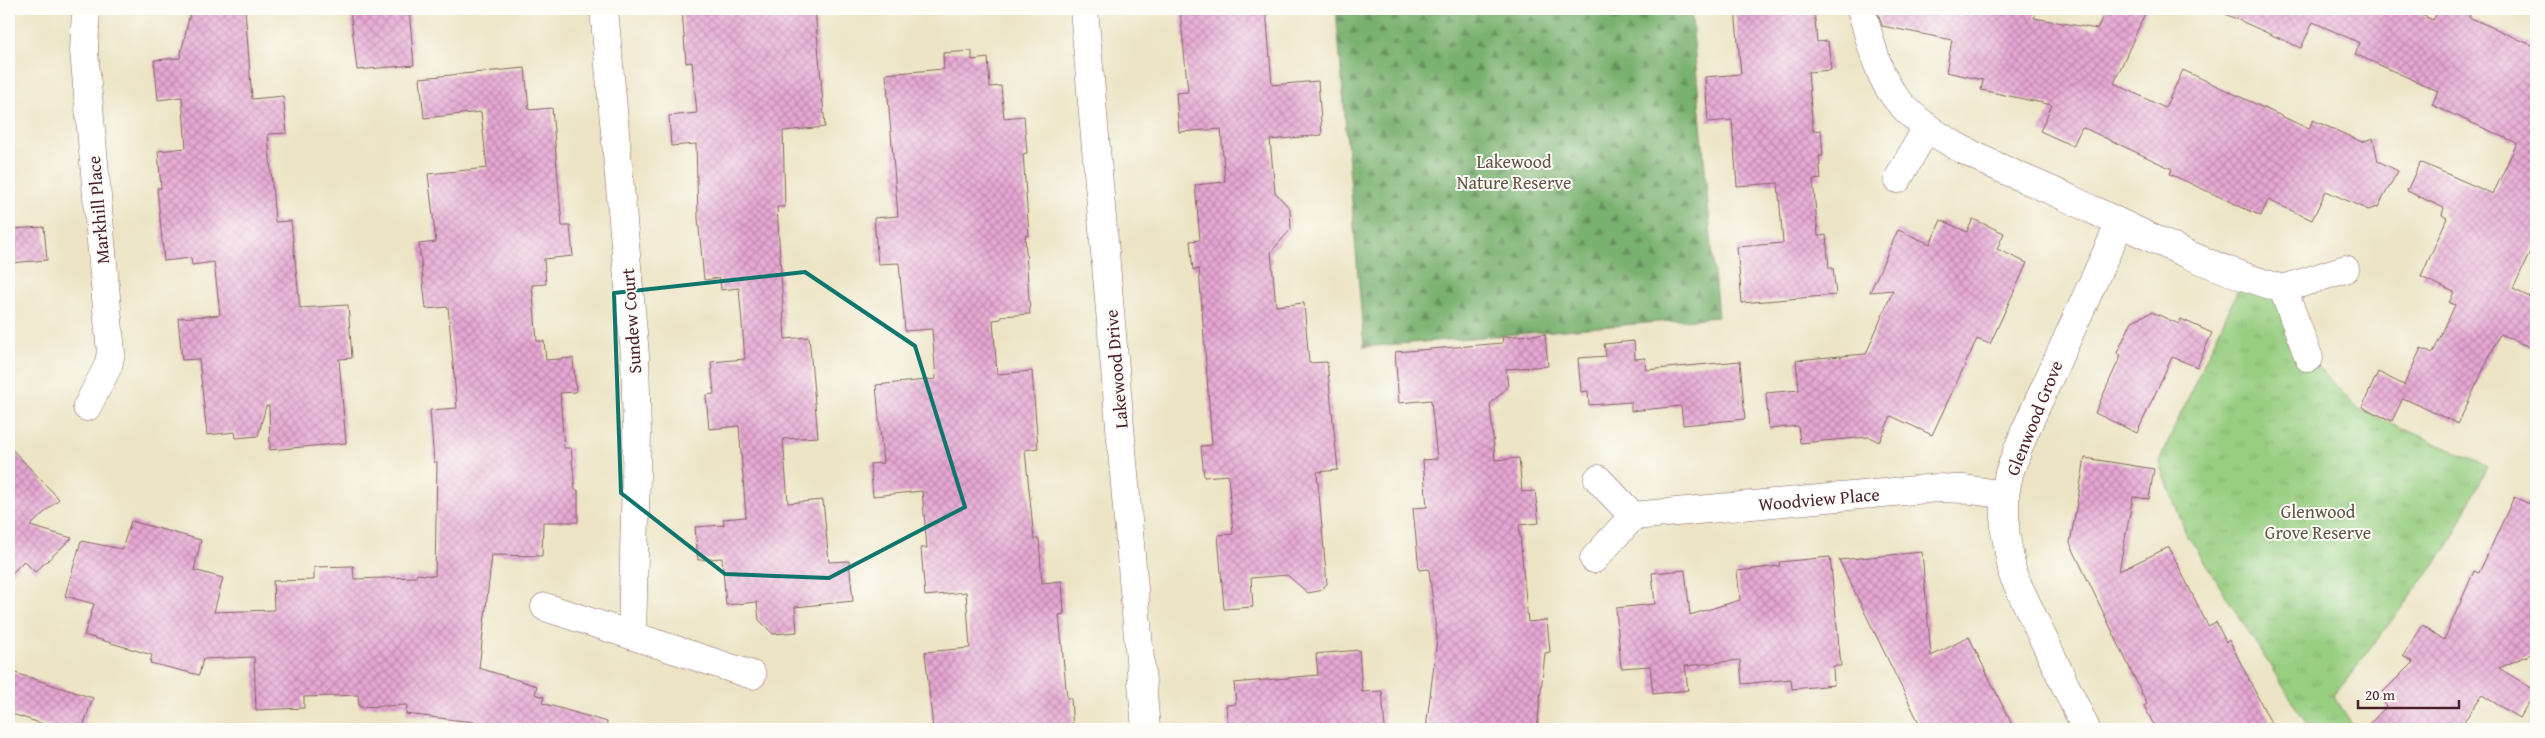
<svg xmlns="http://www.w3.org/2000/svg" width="2545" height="738" font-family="'Gentium Book Plus',serif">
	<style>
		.grass { fill: url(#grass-tufts); stroke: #707656 }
		.forest { fill: url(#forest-firs); stroke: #62684c }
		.building { fill: url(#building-cross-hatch) }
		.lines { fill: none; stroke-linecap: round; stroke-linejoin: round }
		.street-casing { stroke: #836461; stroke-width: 29 }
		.street { stroke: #fff; stroke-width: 28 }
		.marked { fill: none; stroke: #0f766e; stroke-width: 4; stroke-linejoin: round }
		.labels { text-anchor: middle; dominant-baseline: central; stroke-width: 4; stroke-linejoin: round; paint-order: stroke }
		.park-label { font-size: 18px; fill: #615444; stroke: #fdfcf7 }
		.street-label { font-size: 18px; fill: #4a1f2b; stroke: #fdfcf7 }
	</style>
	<defs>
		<pattern id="grass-tufts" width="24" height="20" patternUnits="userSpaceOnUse" patternTransform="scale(1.25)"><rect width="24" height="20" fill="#97ce80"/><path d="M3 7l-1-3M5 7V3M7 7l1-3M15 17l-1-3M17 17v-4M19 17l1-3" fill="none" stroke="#84b06f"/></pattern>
		<pattern id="forest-firs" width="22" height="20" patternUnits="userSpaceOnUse" patternTransform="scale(1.25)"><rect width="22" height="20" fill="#79b16e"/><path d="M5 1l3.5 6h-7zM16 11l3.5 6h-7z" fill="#658f5b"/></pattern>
		<pattern id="building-cross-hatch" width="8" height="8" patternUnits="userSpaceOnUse" patternTransform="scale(1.25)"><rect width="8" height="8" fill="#e6a7d3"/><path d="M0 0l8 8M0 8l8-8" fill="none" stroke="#bc87ab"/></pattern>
	</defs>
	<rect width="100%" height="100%" fill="#fdfcf7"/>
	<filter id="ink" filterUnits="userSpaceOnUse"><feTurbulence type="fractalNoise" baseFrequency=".02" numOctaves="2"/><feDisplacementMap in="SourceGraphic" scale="10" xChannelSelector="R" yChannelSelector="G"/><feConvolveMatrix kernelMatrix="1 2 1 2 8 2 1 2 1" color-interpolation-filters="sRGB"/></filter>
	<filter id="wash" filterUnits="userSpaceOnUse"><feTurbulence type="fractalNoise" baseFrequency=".0096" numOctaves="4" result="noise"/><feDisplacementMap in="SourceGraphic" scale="20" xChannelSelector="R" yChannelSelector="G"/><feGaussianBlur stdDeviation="1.12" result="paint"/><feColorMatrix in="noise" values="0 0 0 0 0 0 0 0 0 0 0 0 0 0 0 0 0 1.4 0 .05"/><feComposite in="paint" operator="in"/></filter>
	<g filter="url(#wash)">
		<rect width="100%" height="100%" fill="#ece4c5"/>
		<path class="grass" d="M 2244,277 L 2283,289 L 2309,358 L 2357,408 L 2487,466 L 2448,547 L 2334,696 L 2355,729 L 2310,729 L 2185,531 L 2159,461 Z"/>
		<path class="forest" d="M 1336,9 L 1691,9 L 1718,317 L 1364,347 Z"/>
		<g id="blocks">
			<path class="building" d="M 191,9 L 245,9 L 252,99 L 283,96 L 287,133 L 268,134 L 275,222 L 291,221 L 300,308 L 348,305 L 352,358 L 339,359 L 346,443 L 270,450 L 269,406 L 266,406 L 258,436 L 236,438 L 235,432 L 207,435 L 199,359 L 182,360 L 178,318 L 220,315 L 214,262 L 192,265 L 191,258 L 164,261 L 157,188 L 161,188 L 158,151 L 186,148 L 182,97 L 158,100 L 154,60 L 180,58 Z
				M 350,9 L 409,9 L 414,65 L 357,70 Z
				M 682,9 L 815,9 L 825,127 L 783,131 L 785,207 L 777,207 L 785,339 L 809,337 L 818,437 L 783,439 L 788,503 L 823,500 L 829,562 L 849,561 L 853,601 L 795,607 L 797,632 L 773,634 L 759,620 L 757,602 L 726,605 L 722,558 L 698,560 L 695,527 L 724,525 L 723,519 L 746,517 L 739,426 L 709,429 L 706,395 L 714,394 L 711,362 L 745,359 L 739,288 L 721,290 L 720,278 L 704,280 L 698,218 L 696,144 L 671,146 L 669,116 L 697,113 L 692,62 L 686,63 Z
				M 1180,9 L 1266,9 L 1272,85 L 1318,81 L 1322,135 L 1270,140 L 1275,192 L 1290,209 L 1291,229 L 1271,252 L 1276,306 L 1304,303 L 1309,363 L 1327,362 L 1338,470 L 1317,472 L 1327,584 L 1319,591 L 1308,593 L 1287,575 L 1251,578 L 1253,607 L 1224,609 L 1218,535 L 1233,534 L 1228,475 L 1204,477 L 1201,446 L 1212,445 L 1199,269 L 1193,270 L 1190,241 L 1200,240 L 1195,185 L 1225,182 L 1221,129 L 1179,132 L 1176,93 L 1188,92 Z
				M 1735,9 L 1814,9 L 1817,42 L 1828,41 L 1831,70 L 1808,72 L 1813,131 L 1821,130 L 1823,156 L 1819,156 L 1821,179 L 1813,180 L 1818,236 L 1826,235 L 1829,268 L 1833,268 L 1836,295 L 1742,303 L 1737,247 L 1783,243 L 1778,183 L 1737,186 L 1732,120 L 1708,122 L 1705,77 L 1741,74 Z
				M 1877,9 L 2036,9 L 2034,18 L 2097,29 L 2106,9 L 2147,9 L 2114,83 L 2165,108 L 2183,70 L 2309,129 L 2313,120 L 2362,142 L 2373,138 L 2378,161 L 2398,171 L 2378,207 L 2368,210 L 2326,191 L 2312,220 L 2268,200 L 2261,216 L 2170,174 L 2172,169 L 2082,127 L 2073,146 L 2040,131 L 2052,105 L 1981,90 L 1983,80 L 1946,72 L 1952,40 L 1882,26 Z
				M 2214,9 L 2408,9 L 2433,20 L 2439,9 L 2472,9 L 2469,17 L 2536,47 L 2536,239 L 2513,289 L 2536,300 L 2536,350 L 2500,334 L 2458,424 L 2403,398 L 2392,421 L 2362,407 L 2378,372 L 2404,385 L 2421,348 L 2433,353 L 2455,305 L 2449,303 L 2454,292 L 2421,277 L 2447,218 L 2442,215 L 2444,208 L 2407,191 L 2420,162 L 2493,194 L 2517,143 L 2432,105 L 2438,91 L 2355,54 L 2360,43 L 2313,22 L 2301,48 Z
				M 972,51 L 972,60 L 988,58 L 990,87 L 1001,86 L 1004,118 L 1024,116 L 1027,153 L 1023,154 L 1029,235 L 1025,236 L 1030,314 L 1001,316 L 1001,319 L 993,320 L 997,374 L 1032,371 L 1038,448 L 1025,450 L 1034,539 L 1039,539 L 1042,583 L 1062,581 L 1064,614 L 1059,615 L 1067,698 L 1071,698 L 1073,729 L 933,729 L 925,652 L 970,648 L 966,592 L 925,596 L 921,548 L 927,548 L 922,491 L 873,496 L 870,464 L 883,463 L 876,385 L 936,379 L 932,329 L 905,331 L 899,263 L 878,264 L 874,218 L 898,216 L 886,74 L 944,69 L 943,53 Z
				M 525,68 L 529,110 L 552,108 L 562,226 L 570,226 L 573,256 L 544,259 L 546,284 L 532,285 L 537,341 L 544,341 L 546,360 L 573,358 L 576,392 L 560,393 L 564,448 L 571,448 L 575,490 L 578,490 L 578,522 L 543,522 L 542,556 L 492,555 L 479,668 L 537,686 L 535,694 L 544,697 L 542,703 L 607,722 L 606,729 L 479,729 L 481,723 L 406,714 L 407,705 L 359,707 L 358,695 L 304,697 L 304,708 L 256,710 L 254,657 L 203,659 L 199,675 L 150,663 L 152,655 L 84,635 L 94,604 L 65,596 L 81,541 L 122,549 L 131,521 L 201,540 L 194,570 L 223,578 L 214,612 L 274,610 L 273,581 L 314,580 L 314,567 L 353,566 L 354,579 L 416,577 L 417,574 L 435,576 L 437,462 L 434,462 L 430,410 L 457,408 L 448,307 L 426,309 L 419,244 L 436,242 L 428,174 L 487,168 L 481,112 L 424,118 L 420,78 Z
				M 1973,219 L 2004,233 L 1997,249 L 2027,263 L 1990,344 L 1977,339 L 1932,435 L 1891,416 L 1879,442 L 1869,437 L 1800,443 L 1798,426 L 1769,429 L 1766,393 L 1799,390 L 1796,360 L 1841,356 L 1841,358 L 1842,356 L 1866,354 L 1893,290 L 1870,292 L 1898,230 L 1930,244 L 1941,220 L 1967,232 Z
				M 44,227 L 47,260 L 9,263 L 9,229 Z
				M 2152,312 L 2179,324 L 2181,319 L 2212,333 L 2197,367 L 2172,357 L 2137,433 L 2095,413 L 2121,355 L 2117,353 L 2132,321 Z
				M 1545,334 L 1548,366 L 1506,369 L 1508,387 L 1490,404 L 1495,460 L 1519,458 L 1522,492 L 1535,491 L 1539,523 L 1519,525 L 1528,622 L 1547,620 L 1550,652 L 1545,653 L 1537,729 L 1426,729 L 1437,639 L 1429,569 L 1419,570 L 1413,508 L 1427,507 L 1423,460 L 1437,459 L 1431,400 L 1399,403 L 1395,352 L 1503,343 L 1502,337 Z
				M 1634,341 L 1635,359 L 1645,358 L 1646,370 L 1740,361 L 1745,419 L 1683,425 L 1681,406 L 1631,411 L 1631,402 L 1589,405 L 1588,391 L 1581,392 L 1578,358 L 1606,356 L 1604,344 Z
				M 9,446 L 59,499 L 30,526 L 72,538 L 35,572 L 24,561 L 9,576 Z
				M 2085,458 L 2154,469 L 2149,499 L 2133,497 L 2119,571 L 2169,547 L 2208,626 L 2216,622 L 2226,642 L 2229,640 L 2274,729 L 2156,729 L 2144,706 L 2147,704 L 2070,543 Z
				M 2514,497 L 2536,507 L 2536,652 L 2499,668 L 2536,691 L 2519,718 L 2482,695 L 2459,729 L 2365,729 L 2387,706 L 2378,697 L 2413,662 L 2403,656 L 2423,625 L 2444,640 L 2474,571 L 2479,573 Z
				M 1922,552 L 1931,656 L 1969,637 L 2014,729 L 1922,729 L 1839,560 Z
				M 1830,557 L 1841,666 L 1833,666 L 1834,685 L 1792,689 L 1791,679 L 1742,684 L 1740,660 L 1685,666 L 1688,690 L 1653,694 L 1650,666 L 1621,668 L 1616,608 L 1655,604 L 1652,573 L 1685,570 L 1690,615 L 1740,600 L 1737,571 L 1780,566 L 1779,562 Z
				M 1359,650 L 1362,692 L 1382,691 L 1385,729 L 1228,729 L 1226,705 L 1236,704 L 1234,683 L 1318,675 L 1316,654 Z
				M 9,671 L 93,698 L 82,729 L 59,729 L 9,713 Z"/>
		</g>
	</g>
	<g filter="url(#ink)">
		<use href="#blocks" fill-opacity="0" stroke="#836461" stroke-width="1"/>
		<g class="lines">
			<g class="street-casing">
				<path id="street" d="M 86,9 L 84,51 L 111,353 L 108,366 L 87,407
					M 604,9 L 635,355 L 637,435 L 632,635
					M 1084,9 L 1146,729
					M 1861,9 C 1870,37 1876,73 1895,97 C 1935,147 2013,172 2070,199 C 2139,232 2209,268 2283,289
					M 1898,179 L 1927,127
					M 2309,358 L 2283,289 L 2345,269
					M 1598,479 L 1633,516
					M 1594,559 L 1633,516 L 1937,488 L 1965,489 L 2005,495
					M 545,607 L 752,675
					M 2086,729 L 2013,575 L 2005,531 L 2005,495 L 2009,473 L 2025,431 L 2120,223"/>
			</g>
			<use href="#street" class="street"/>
		</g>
	</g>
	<path class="marked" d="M 805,272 L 915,346 L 965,507 L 829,578 L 725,574 L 621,493 L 614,293 Z"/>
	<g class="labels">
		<g class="park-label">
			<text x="1514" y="161">Lakewood<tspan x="1514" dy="21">Nature Reserve</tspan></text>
			<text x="2318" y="511">Glenwood<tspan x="2318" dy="21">Grove Reserve</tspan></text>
		</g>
		<g class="street-label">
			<text transform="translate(98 210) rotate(-95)">Markhill Place</text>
			<text transform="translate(631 321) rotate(-94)">Sundew Court</text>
			<text transform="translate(1116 369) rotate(-95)">Lakewood Drive</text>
			<text transform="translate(2034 418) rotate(-68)">Glenwood Grove</text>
			<text transform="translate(1819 499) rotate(-5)">Woodview Place</text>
		</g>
	</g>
	<rect width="2545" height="738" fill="none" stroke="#fdfcf7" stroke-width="30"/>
	<path d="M2358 700v8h101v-8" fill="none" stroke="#4a1f2b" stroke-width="2.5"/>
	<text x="2365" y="700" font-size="15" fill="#4a1f2b" stroke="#fdfcf7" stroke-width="4" paint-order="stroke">20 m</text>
</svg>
